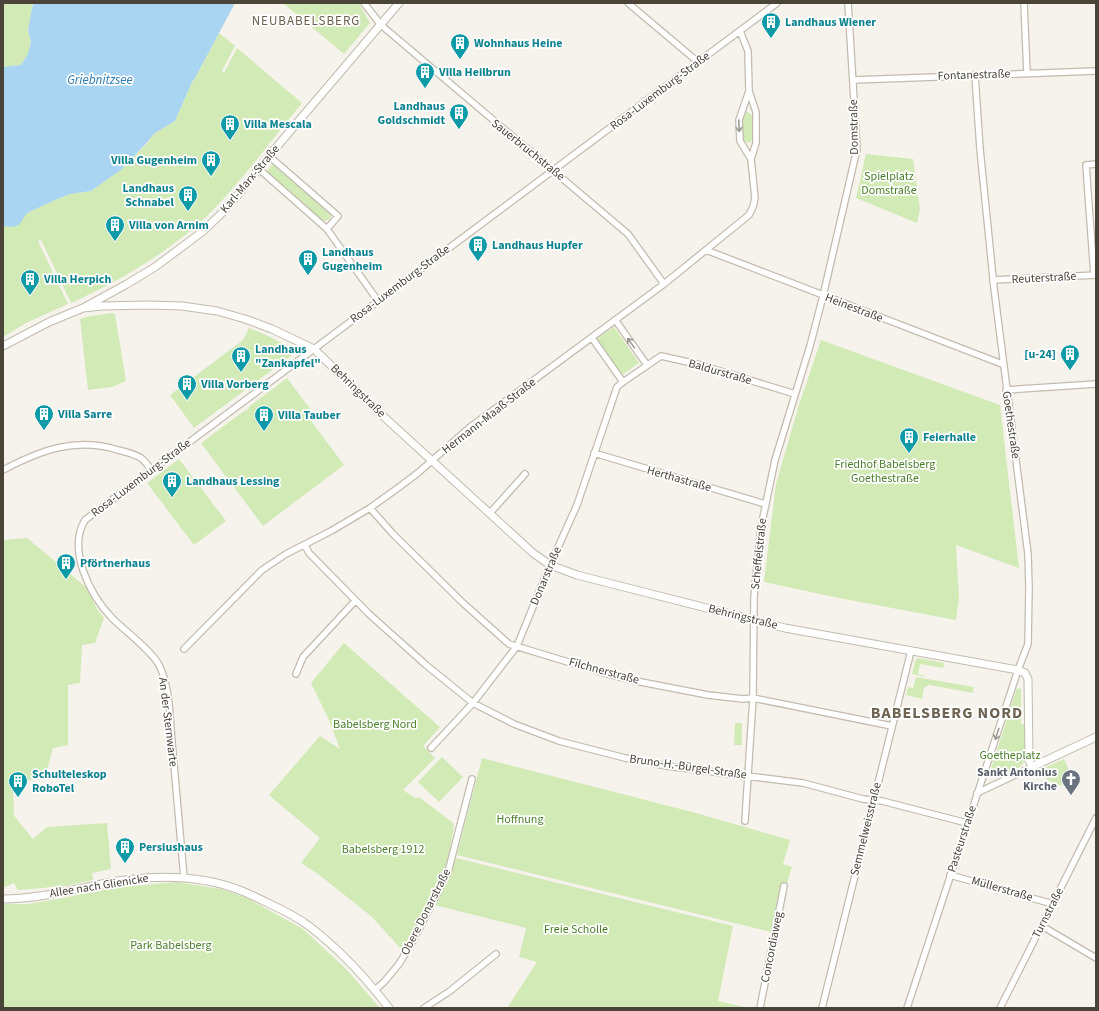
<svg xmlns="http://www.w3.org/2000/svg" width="1099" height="1011" font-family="'Source Sans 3',sans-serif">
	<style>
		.green { fill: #d2eab5 }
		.water { fill: #a9d4f2 }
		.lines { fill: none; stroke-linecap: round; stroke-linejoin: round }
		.minor-casing { stroke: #c2bbae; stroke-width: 8 }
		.tertiary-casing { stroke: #c2bbae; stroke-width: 9 }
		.minor { stroke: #fff; stroke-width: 5.5 }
		.tertiary { stroke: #fff; stroke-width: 7 }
		.oneway { stroke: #9c9892 }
		.labels { text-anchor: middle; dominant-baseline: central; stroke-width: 3.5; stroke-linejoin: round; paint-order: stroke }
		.culture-label { font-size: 12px; font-weight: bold; fill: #0d838f; stroke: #fff; text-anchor: start }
		.street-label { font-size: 12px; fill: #4b4439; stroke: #fff }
		.park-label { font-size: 12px; fill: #4a7f2a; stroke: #fff }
		.worship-label { font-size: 12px; font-weight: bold; fill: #5b616d; stroke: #fff; text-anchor: end }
		.neighbourhood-label { font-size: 13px; letter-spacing: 1px; fill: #6e6250; stroke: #fff }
		.water-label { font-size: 13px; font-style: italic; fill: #2e7ab2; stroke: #fff }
		.district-label { font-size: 16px; font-weight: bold; letter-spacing: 1px; fill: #6e6250; stroke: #fff }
	</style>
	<rect width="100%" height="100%" fill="#f6f3ec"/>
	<path class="green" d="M 3,3 L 34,3 L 32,8 L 28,30 L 31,42 L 28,54 L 21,65 L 3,67 Z
		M 283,3 L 359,3 L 370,23 L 344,54 Z
		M 219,33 L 235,46 L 222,71 L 224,73 L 237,48 L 302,103 C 273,138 245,177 213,210 C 173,250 122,280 71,303 L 41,240 L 38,241 L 68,304 L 26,323 L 3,337 L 3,228 L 27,213 L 55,200 L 70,194 L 91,191 L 122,169 L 150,140 L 149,138 L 155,133 L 175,121 L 192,82 L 195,78 Z
		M 746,111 L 751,114 C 755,122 757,139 749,143 L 744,141 C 742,132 738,117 746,111 Z
		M 866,154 L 913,159 L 920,210 L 917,223 L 856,198 Z
		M 273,164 L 329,211 L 331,216 L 329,220 L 322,221 L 265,173 Z
		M 113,313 L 115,314 L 126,381 L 112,387 L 88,390 L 80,319 L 90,316 Z
		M 614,327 L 639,363 L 622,375 L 596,339 Z
		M 249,328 L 262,333 L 292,348 L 293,352 L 291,356 L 194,428 L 170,395 L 243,340 Z
		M 821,340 L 1000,405 L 1019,568 L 956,545 L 959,597 L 956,620 L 839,598 L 764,582 L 776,484 L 798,408 Z
		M 287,378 L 311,410 L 306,414 L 344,465 L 263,526 L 201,443 L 244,411 L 247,410 L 250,406 Z
		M 179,459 L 226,521 L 194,545 L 147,483 Z
		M 27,538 L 87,588 L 97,609 L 104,618 L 95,643 L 82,645 L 80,683 L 68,685 L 68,745 L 53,748 L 45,777 L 13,783 L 14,816 L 33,839 L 47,827 L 107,823 L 111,869 L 92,873 L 93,880 L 66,886 L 18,890 L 14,883 L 3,888 L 3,540 Z
		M 344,643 L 440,727 L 423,746 L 435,758 L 403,790 L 415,798 L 420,798 L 452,822 L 454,825 L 453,831 L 447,866 L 416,928 L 402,950 L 372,917 L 318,874 L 301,863 L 320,838 L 269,795 L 320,736 L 340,749 L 329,720 L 311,683 Z
		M 918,658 L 944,663 L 943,668 L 920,664 L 918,674 L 925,676 L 925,677 L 912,674 L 915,661 Z
		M 916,677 L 974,687 L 973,693 L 929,685 L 924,688 L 922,699 L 906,695 L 908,687 L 913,688 Z
		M 1017,688 L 1021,689 L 1021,724 L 1025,724 L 1025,761 L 1018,769 L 997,778 L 989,775 Z
		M 735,723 L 742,723 L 742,745 L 734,745 Z
		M 442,757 L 463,777 L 439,802 L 418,782 Z
		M 482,758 L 696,813 L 790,840 L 783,864 L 792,867 L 786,886 L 782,885 L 771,932 L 457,855 Z
		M 1064,759 L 1074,781 L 1075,785 L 1057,785 L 1057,783 C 1047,782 1045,778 1042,769 Z
		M 456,858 L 733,926 L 718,1001 L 749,1008 L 507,1008 L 537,962 L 519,957 L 526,928 L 434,905 L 449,879 Z
		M 177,882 L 221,889 L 247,898 L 303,929 L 347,970 L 380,1008 L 3,1008 L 3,904 L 28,904 L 63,898 L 111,888 Z"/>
	<path class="water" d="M 34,3 L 235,3 L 195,78 L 192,82 L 175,121 L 155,133 L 150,138 L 150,139 L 122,169 L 91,191 L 70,194 L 55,200 L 27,213 L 19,225 L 11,227 L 6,226 L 3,228 L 3,67 L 21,65 L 28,54 L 31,42 L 28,30 L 32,8 Z"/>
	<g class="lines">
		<g class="minor-casing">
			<path id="minor" d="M 364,3 L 381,25 L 628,234 L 664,284
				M 628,3 L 698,62
				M 1024,3 L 1027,73
				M 853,80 L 1096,71
				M 749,91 L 739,120 L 740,141 L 751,159
				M 269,156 L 338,216 L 327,229
				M 259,169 L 327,229 L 378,301
				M 706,250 L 1002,364
				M 1094,275 L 1086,165 L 1096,164
				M 993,280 L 1096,275
				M 616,321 L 647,365
				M 592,338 L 623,382
				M 1006,390 L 1096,384
				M 594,453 L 765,504
				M 3,470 C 41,450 75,437 118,450 C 126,452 135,454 141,458 C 145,461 148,466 152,470
				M 370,508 L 393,534 L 463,603 L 509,644 L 604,673 L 641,682 L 708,695 L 743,699 L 753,698 L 892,726
				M 490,513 L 525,474
				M 305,545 L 309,553 L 369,614 L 426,665 L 473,703 L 514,724 L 559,741 L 625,758 L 667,766 L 803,783 L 863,799 L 882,801 L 967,823
				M 184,649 L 262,570 L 286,554 L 331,531 L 370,508 L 402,485 L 419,472 L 469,428 L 664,284 L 749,215 L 753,207 L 755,198 L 751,159 L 756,143 L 756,112 L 749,91 L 748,51 L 740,31
				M 296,674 L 303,657 L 355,601
				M 431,748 L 473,703 L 517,646 L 550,565 L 577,505 L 617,387 L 623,382 L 661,356 L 697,364 L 795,394
				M 977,793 L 1032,767
				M 745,821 L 753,698 L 754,597 L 761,527 L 775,460 L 810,346 L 823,296 L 857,149 L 848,3
				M 950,875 L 1053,904
				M 184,878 C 180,833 176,787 172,742 C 170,719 170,686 159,665 C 151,650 125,631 112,618 C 90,595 67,550 85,520 L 777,3
				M 1042,926 L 1096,958
				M 375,990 L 384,982 L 399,964 L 414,939 L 448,872 L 472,779
				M 424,1008 L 450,991 L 496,954
				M 760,1008 L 784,886
				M 822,1008 L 911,651
				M 907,1008 L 1018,670 L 1028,644 L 1029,588 L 1028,554 L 994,288 L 980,149 L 975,75
				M 1000,1008 L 1096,818"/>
		</g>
		<g class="tertiary-casing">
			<path id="tertiary" d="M 83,308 L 102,306 L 147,305 L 182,306 L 217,311 L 245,319 L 272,329 L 314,349 L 383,416 L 533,553 L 550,565 L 577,575 L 785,628 L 1018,670 L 1025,673 L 1028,679 L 1029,760 L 1032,767 L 1096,737
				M 3,346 L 49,322 L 83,308 L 127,284 L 155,267 L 202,232 L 220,215 L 237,196 L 274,150 L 399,3
				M 3,899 C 41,899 79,888 117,881 C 157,875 203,875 242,891 C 252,895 262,900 272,905 C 285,911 298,918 309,926 C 339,949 366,978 389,1008"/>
		</g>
		<use href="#minor" class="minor"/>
		<use href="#tertiary" class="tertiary"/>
	</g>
	<defs><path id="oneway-shaft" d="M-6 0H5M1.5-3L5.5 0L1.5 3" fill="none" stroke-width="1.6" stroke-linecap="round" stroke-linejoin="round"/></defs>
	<g class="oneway">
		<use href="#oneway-shaft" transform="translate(739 126) rotate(88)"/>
		<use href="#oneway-shaft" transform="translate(631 343) rotate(-126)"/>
		<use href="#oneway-shaft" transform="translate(997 734) rotate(108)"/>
	</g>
	<defs>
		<g id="building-pin" transform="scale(1)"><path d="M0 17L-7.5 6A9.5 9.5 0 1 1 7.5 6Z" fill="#0f9aa8" stroke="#fff"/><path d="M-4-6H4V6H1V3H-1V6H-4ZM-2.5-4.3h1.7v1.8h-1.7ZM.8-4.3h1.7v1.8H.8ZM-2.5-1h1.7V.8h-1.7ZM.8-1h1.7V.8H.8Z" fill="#fff"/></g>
		<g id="church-pin" transform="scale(1)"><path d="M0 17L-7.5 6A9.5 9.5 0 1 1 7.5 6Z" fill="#6b7280" stroke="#fff"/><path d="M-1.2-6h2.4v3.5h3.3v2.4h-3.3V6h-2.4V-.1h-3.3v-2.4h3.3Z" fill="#fff"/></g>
	</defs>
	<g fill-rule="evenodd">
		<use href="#building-pin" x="771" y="22"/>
		<use href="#building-pin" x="460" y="43"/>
		<use href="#building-pin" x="425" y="72"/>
		<use href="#building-pin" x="459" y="113"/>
		<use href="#building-pin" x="230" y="124"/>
		<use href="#building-pin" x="211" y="160"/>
		<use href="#building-pin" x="188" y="195"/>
		<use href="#building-pin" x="115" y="225"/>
		<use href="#building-pin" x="478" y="245"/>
		<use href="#building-pin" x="308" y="259"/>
		<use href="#building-pin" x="30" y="279"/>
		<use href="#building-pin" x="1070" y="354"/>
		<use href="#building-pin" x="241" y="356"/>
		<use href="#building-pin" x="187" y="384"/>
		<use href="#building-pin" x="44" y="414"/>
		<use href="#building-pin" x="264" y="415"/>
		<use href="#building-pin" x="909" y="437"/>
		<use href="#building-pin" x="172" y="481"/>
		<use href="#building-pin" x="66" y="563"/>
		<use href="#church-pin" x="1071" y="779"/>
		<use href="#building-pin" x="18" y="781"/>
		<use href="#building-pin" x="125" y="847"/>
	</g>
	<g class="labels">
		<g class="culture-label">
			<text x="785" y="22">Landhaus Wiener</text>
			<text x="474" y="43">Wohnhaus Heine</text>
			<text x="439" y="72">Villa Heilbrun</text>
			<text x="445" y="106" text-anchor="end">Landhaus<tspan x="445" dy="14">Goldschmidt</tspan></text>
			<text x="244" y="124">Villa Mescala</text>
			<text x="197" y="160" text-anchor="end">Villa Gugenheim</text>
			<text x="174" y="188" text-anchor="end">Landhaus<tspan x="174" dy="14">Schnabel</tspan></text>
			<text x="129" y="225">Villa von Arnim</text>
			<text x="492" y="245">Landhaus Hupfer</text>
			<text x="322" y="252">Landhaus<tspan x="322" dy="14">Gugenheim</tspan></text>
			<text x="44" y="279">Villa Herpich</text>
			<text x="255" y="349">Landhaus<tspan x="255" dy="14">"Zankapfel"</tspan></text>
			<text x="1056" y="354" text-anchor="end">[u-24]</text>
			<text x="201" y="384">Villa Vorberg</text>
			<text x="58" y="414">Villa Sarre</text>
			<text x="278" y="415">Villa Tauber</text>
			<text x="923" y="437">Feierhalle</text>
			<text x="186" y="481">Landhaus Lessing</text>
			<text x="80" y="563">Pförtnerhaus</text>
			<text x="32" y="774">Schulteleskop<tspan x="32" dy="14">RoboTel</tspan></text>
			<text x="139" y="847">Persiushaus</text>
		</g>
		<g class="street-label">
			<text transform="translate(974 75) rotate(-2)">Fontanestraße</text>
			<text transform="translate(660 91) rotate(-37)">Rosa-Luxemburg-Straße</text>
			<text transform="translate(854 127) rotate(-91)">Domstraße</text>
			<text transform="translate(528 150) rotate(39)">Sauerbruchstraße</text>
			<text transform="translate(250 179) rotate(-50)">Karl-Marx-Straße</text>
			<text transform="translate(1044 278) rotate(-3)">Reuterstraße</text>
			<text transform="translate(400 284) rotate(-37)">Rosa-Luxemburg-Straße</text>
			<text transform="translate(854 308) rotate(21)">Heinestraße</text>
			<text transform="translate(720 372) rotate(16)">Baldurstraße</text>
			<text transform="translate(358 391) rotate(44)">Behringstraße</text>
			<text transform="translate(489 416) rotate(-38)">Hermann-Maaß-Straße</text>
			<text transform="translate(1011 425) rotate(82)">Goethestraße</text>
			<text transform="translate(141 478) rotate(-37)">Rosa-Luxemburg-Straße</text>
			<text transform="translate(679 479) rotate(16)">Herthastraße</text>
			<text transform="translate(759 554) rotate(-84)">Scheffelstraße</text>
			<text transform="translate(546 576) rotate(-67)">Donarstraße</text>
			<text transform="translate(743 617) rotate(14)">Behringstraße</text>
			<text transform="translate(604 671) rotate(15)">Filchnerstraße</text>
			<text transform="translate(168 722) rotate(83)">An der Sternwarte</text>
			<text transform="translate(688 767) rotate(8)">Bruno-H.-Bürgel-Straße</text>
			<text transform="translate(866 829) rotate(-76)">Semmelweisstraße</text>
			<text transform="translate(962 839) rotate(-72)">Pasteurstraße</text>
			<text transform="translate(99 886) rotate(-9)">Allee nach Glienicke</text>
			<text transform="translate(1002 889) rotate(16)">Müllerstraße</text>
			<text transform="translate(426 912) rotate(-63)">Obere Donarstraße</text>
			<text transform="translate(1048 913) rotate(-63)">Turnstraße</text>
			<text transform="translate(772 947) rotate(-79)">Concordiaweg</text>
		</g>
		<g class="park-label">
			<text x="889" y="176">Spielplatz<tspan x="889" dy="14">Domstraße</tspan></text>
			<text x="885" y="464">Friedhof Babelsberg<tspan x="885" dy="14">Goethestraße</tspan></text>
			<text x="375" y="724">Babelsberg Nord</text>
			<text x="1010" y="755">Goetheplatz</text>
			<text x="520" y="819">Hoffnung</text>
			<text x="383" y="849">Babelsberg 1912</text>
			<text x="576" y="929">Freie Scholle</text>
			<text x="171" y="945">Park Babelsberg</text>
		</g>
		<g class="worship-label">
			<text x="1057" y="772">Sankt Antonius<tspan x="1057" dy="14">Kirche</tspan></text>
		</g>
		<g class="neighbourhood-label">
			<text x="306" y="21">NEUBABELSBERG</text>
		</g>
		<g class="water-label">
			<text x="100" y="80">Griebnitzsee</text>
		</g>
		<g class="district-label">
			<text x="947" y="713">BABELSBERG NORD</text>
		</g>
	</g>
	<rect width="1099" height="1011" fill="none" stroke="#4b4439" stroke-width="8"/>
</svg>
